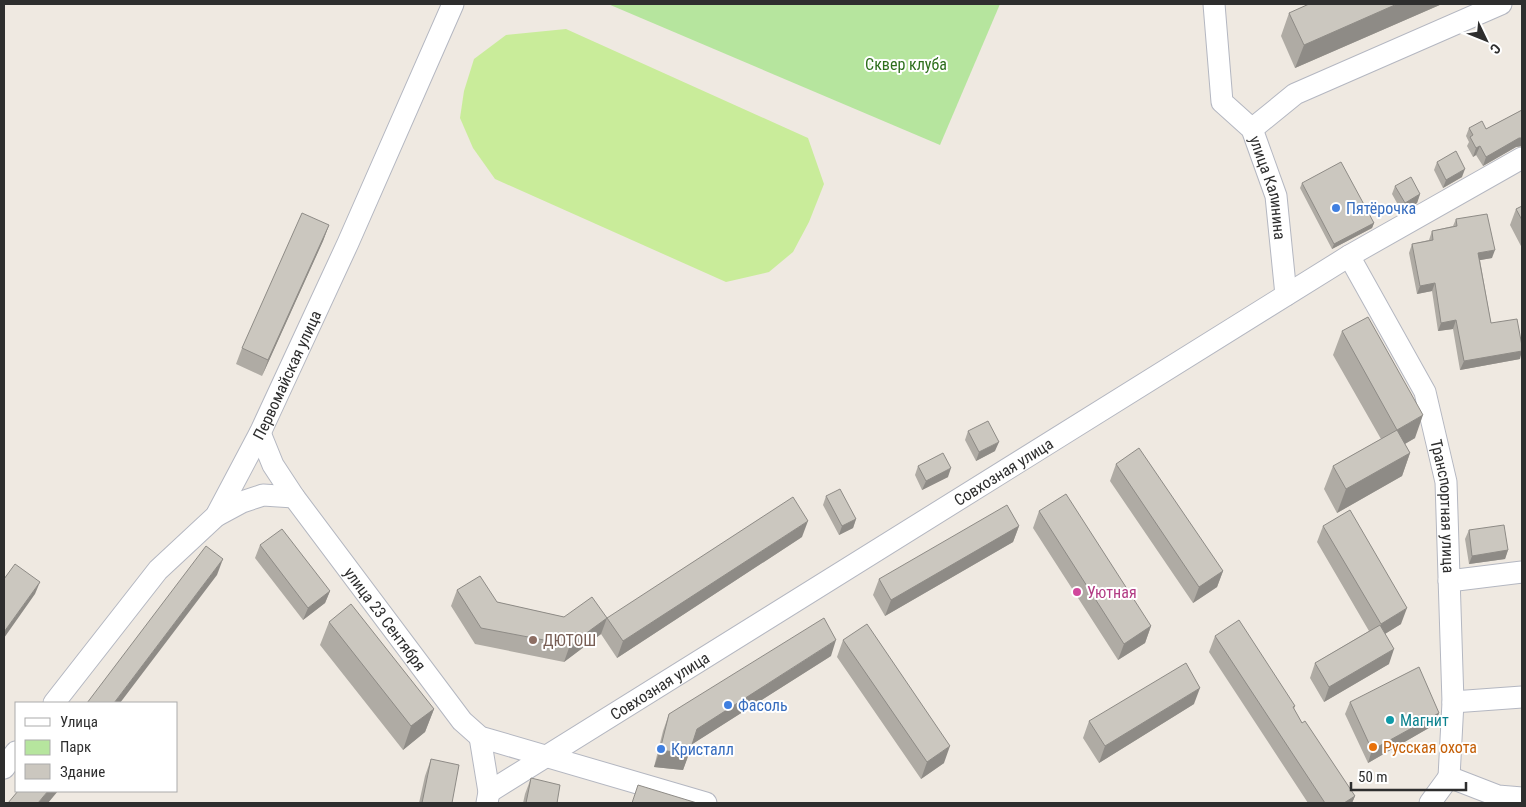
<svg xmlns="http://www.w3.org/2000/svg" width="1526" height="807" font-family="'Roboto Condensed',sans-serif">
	<style>
		.green { fill: #b6e59e }
		.pitch { fill: #c9ec9a }
		.lines { fill: none; stroke-linecap: round; stroke-linejoin: round }
		.minor-casing { stroke: #b4b7c1; stroke-width: 23 }
		.minor { stroke: #fff; stroke-width: 21 }
		.wall { fill: #afaba4 }
		.shaded-wall { fill: #8e8b86 }
		.building { fill: #cbc7bf; stroke: #8e8b86 }
		.shop-dot { fill: #3f7fe0; stroke: #fff; stroke-width: 2 }
		.hotel-dot { fill: #d1479c; stroke: #fff; stroke-width: 2 }
		.education-dot { fill: #8d6e63; stroke: #fff; stroke-width: 2 }
		.culture-dot { fill: #0f9aa8; stroke: #fff; stroke-width: 2 }
		.food-dot { fill: #e8710a; stroke: #fff; stroke-width: 2 }
		.labels { text-anchor: middle; dominant-baseline: central; stroke-width: 4; stroke-linejoin: round; paint-order: stroke }
		.park-label { font-size: 16px; fill: #2c6e1b; stroke: #fff }
		.street-label { font-size: 16px; fill: #2e2e2e; stroke: #fff }
		.shop-label { font-size: 16px; fill: #366cbe; stroke: #fff; text-anchor: start }
		.hotel-label { font-size: 16px; fill: #b23c85; stroke: #fff; text-anchor: start }
		.education-label { font-size: 16px; fill: #785e54; stroke: #fff; text-anchor: start }
		.culture-label { font-size: 16px; fill: #0d838f; stroke: #fff; text-anchor: start }
		.food-label { font-size: 16px; fill: #c56008; stroke: #fff; text-anchor: start }
	</style>
	<rect width="100%" height="100%" fill="#efe9e1"/>
	<path class="green" d="M 608,4 L 1000,4 L 940,145 Z"/>
	<path class="pitch" d="M 566,29 L 808,138 L 824,184 L 809,222 L 793,252 L 769,272 L 726,282 L 495,179 L 473,148 L 460,118 L 464,91 L 474,59 L 506,35 Z"/>
	<g class="lines">
		<g class="minor-casing">
			<g id="minor">
				<path id="s1" d="M 1214,4 L 1222,102 L 1252,129 L 1276,196 L 1286,295"/>
				<path d="M 1252,129 L 1295,94 L 1501,4"/>
				<path id="s2" d="M 1349,256 L 1425,392 L 1446,482 L 1453,702 L 1449,777"/>
				<path id="s3" d="M 260,433 L 273,465 L 294,497 L 462,721 L 480,737 L 706,803"/>
				<path d="M 216,516 L 242,502 L 263,495 L 294,497"/>
				<path d="M 1449,581 L 1522,572"/>
				<path d="M 1453,702 L 1522,697"/>
				<path id="s4" d="M 54,703 L 158,570 L 216,516 L 260,433 L 348,243 L 453,4"/>
				<path d="M 480,737 L 489,792 L 487,803"/>
				<path d="M 4,768 L 16,752"/>
				<path d="M 1449,777 L 1498,796 L 1522,798"/>
				<path id="s5" d="M 489,792 L 1349,256 L 1522,158"/>
				<path d="M 1430,803 L 1449,777"/>
			</g>
		</g>
		<use href="#minor" class="minor"/>
	</g>
	<path class="wall" d="M 1442,4 L 1295,68 L 1281,36 L 1289,13 Z
		M 1522,110 L 1522,146 L 1516,147 L 1483,166 L 1476,155 L 1473,157 L 1467,146 L 1469,142 L 1466,136 L 1469,128 L 1486,129 Z
		M 1437,162 L 1462,177 L 1443,188 L 1434,170 Z
		M 1302,183 L 1374,223 L 1372,228 L 1332,249 L 1300,188 Z
		M 1395,186 L 1420,194 L 1417,203 L 1402,212 L 1392,194 Z
		M 1522,206 L 1522,248 L 1510,225 L 1516,209 Z
		M 1456,219 L 1492,258 L 1480,260 L 1491,323 L 1520,359 L 1460,370 L 1453,329 L 1438,331 L 1432,291 L 1417,294 L 1409,253 L 1412,244 L 1429,240 L 1432,231 L 1453,226 Z
		M 329,225 L 323,241 L 262,376 L 236,364 L 242,348 Z
		M 1342,331 L 1415,438 L 1405,444 L 1410,453 L 1402,476 L 1337,513 L 1324,489 L 1333,466 L 1381,439 L 1333,355 Z
		M 968,431 L 995,451 L 976,461 L 965,440 Z
		M 1116,464 L 1223,571 L 1217,587 L 1193,603 L 1110,481 Z
		M 918,466 L 948,477 L 922,490 L 915,475 Z
		M 826,496 L 856,519 L 853,528 L 839,535 L 823,505 Z
		M 1039,511 L 1151,626 L 1145,643 L 1118,660 L 1033,528 Z
		M 1019,526 L 1013,542 L 885,616 L 873,595 L 879,579 Z
		M 1323,526 L 1401,624 L 1385,634 L 1389,664 L 1324,702 L 1310,678 L 1315,663 L 1369,631 L 1317,542 Z
		M 1469,530 L 1508,550 L 1505,559 L 1469,564 L 1465,539 Z
		M 802,537 L 617,658 L 601,634 L 564,662 L 475,644 L 451,606 L 457,590 L 497,602 L 564,617 L 607,618 Z
		M 260,545 L 330,591 L 325,603 L 303,620 L 255,558 Z
		M 329,622 L 434,709 L 425,732 L 403,750 L 320,645 Z
		M 1215,636 L 1295,706 L 1294,709 L 1302,723 L 1355,796 L 1352,803 L 1308,803 L 1209,652 Z
		M 843,640 L 944,763 L 921,779 L 837,657 Z
		M 831,656 L 692,744 L 683,770 L 654,767 L 663,731 L 669,714 Z
		M 1350,702 L 1439,713 L 1434,725 L 1368,763 L 1345,714 Z
		M 1194,704 L 1099,763 L 1083,738 L 1089,721 Z
		M 431,759 L 452,803 L 419,803 L 425,776 Z
		M 531,778 L 557,803 L 523,803 L 525,794 Z"/>
	<path class="shaded-wall" d="M 1397,4 L 1442,4 L 1295,68 L 1304,45 Z
		M 1519,138 L 1522,138 L 1522,146 L 1516,147 L 1483,166 L 1486,157 Z
		M 1480,146 L 1476,155 L 1473,157 L 1476,148 Z
		M 1465,169 L 1462,177 L 1443,188 L 1446,180 Z
		M 1420,194 L 1417,203 L 1402,212 L 1405,203 Z
		M 1374,223 L 1372,228 L 1332,249 L 1334,244 Z
		M 329,225 L 323,241 L 262,376 L 268,360 Z
		M 1495,250 L 1492,258 L 1475,261 L 1478,253 Z
		M 1435,283 L 1432,291 L 1417,294 L 1420,286 Z
		M 1456,320 L 1453,329 L 1438,331 L 1441,323 Z
		M 1522,351 L 1520,359 L 1460,370 L 1464,361 Z
		M 1423,415 L 1415,438 L 1389,453 L 1397,430 Z
		M 999,442 L 995,451 L 976,461 L 979,452 Z
		M 1410,453 L 1402,476 L 1337,513 L 1346,489 Z
		M 951,468 L 948,477 L 922,490 L 926,481 Z
		M 856,519 L 853,528 L 839,535 L 842,526 Z
		M 808,521 L 802,537 L 617,658 L 623,641 Z
		M 1019,526 L 1013,542 L 885,616 L 891,600 Z
		M 1508,550 L 1505,559 L 1469,564 L 1472,556 Z
		M 223,559 L 217,575 L 120,703 L 114,703 Z
		M 1223,571 L 1217,587 L 1193,603 L 1199,587 Z
		M 40,582 L 35,594 L 4,638 L 4,632 Z
		M 330,591 L 325,603 L 303,620 L 308,608 Z
		M 1407,608 L 1401,624 L 1375,640 L 1381,624 Z
		M 607,618 L 601,634 L 564,662 L 570,645 Z
		M 1151,626 L 1145,643 L 1118,660 L 1124,644 Z
		M 836,640 L 831,656 L 691,745 L 697,729 Z
		M 1394,649 L 1389,664 L 1324,702 L 1329,687 Z
		M 1200,688 L 1194,704 L 1099,763 L 1105,746 Z
		M 434,709 L 425,732 L 403,750 L 411,726 Z
		M 1439,713 L 1434,725 L 1368,763 L 1372,750 Z
		M 950,746 L 944,763 L 921,779 L 927,762 Z
		M 660,750 L 689,754 L 683,770 L 654,767 Z
		M 48,791 L 58,791 L 48,803 L 38,803 Z
		M 1355,796 L 1352,803 L 1344,803 Z"/>
	<path class="building" d="M 1309,4 L 1397,4 L 1304,45 L 1289,13 Z
		M 1522,110 L 1522,138 L 1519,138 L 1486,157 L 1480,146 L 1476,148 L 1470,137 L 1473,135 L 1469,128 L 1482,121 L 1486,129 Z
		M 1456,151 L 1465,169 L 1446,180 L 1437,162 Z
		M 1341,162 L 1374,223 L 1334,244 L 1302,183 Z
		M 1411,177 L 1420,194 L 1405,203 L 1395,186 Z
		M 1522,206 L 1522,220 L 1516,209 Z
		M 302,213 L 329,225 L 268,360 L 242,348 Z
		M 1487,214 L 1495,250 L 1478,253 L 1491,323 L 1517,319 L 1522,346 L 1522,351 L 1464,361 L 1456,320 L 1441,323 L 1435,283 L 1420,286 L 1412,244 L 1433,240 L 1432,231 L 1457,226 L 1456,219 Z
		M 1368,317 L 1423,415 L 1397,430 L 1342,331 Z
		M 988,421 L 999,442 L 979,452 L 968,431 Z
		M 1397,430 L 1410,453 L 1346,489 L 1333,466 Z
		M 1139,448 L 1223,571 L 1199,587 L 1116,464 Z
		M 943,453 L 951,468 L 926,481 L 918,466 Z
		M 840,489 L 856,519 L 842,526 L 826,496 Z
		M 1066,494 L 1151,626 L 1124,644 L 1039,511 Z
		M 793,497 L 808,521 L 623,641 L 607,618 Z
		M 1007,505 L 1019,526 L 891,600 L 879,579 Z
		M 1350,510 L 1407,608 L 1381,624 L 1323,526 Z
		M 1504,525 L 1508,550 L 1472,556 L 1469,530 Z
		M 282,529 L 330,591 L 308,608 L 260,545 Z
		M 206,546 L 223,559 L 114,703 L 87,703 Z
		M 15,564 L 40,582 L 4,632 L 4,579 Z
		M 480,576 L 497,602 L 564,617 L 592,597 L 607,618 L 570,645 L 481,628 L 457,590 Z
		M 351,604 L 434,709 L 411,726 L 329,622 Z
		M 824,618 L 836,640 L 697,729 L 689,754 L 660,750 L 669,714 Z
		M 1239,620 L 1295,706 L 1293,707 L 1302,723 L 1305,721 L 1355,796 L 1344,803 L 1325,803 L 1215,636 Z
		M 867,624 L 950,746 L 927,762 L 843,640 Z
		M 1380,625 L 1394,649 L 1329,687 L 1315,663 Z
		M 1186,663 L 1200,688 L 1105,746 L 1089,721 Z
		M 1419,667 L 1439,713 L 1372,750 L 1350,702 Z
		M 431,759 L 459,765 L 452,803 L 422,803 Z
		M 531,778 L 560,785 L 557,803 L 526,803 Z
		M 638,785 L 697,803 L 632,803 Z
		M 18,791 L 48,791 L 38,803 L 8,803 Z"/>
	<g class="shop-dot">
		<circle cx="1336" cy="208" r="5"/>
		<circle cx="728" cy="705" r="5"/>
		<circle cx="661" cy="749" r="5"/>
	</g>
	<circle class="hotel-dot" cx="1077" cy="592" r="5"/>
	<circle class="education-dot" cx="533" cy="640" r="5"/>
	<circle class="culture-dot" cx="1390" cy="720" r="5"/>
	<circle class="food-dot" cx="1373" cy="747" r="5"/>
	<g class="labels">
		<g class="park-label">
			<text x="906" y="64">Сквер клуба</text>
		</g>
		<g class="street-label">
			<text stroke="none"><textPath href="#s1" startOffset="200">улица Калинина</textPath></text>
			<text stroke="none"><textPath href="#s4" startOffset="406">Первомайская улица</textPath></text>
			<text stroke="none"><textPath href="#s5" startOffset="606">Совхозная улица</textPath></text>
			<text stroke="none"><textPath href="#s2" startOffset="272">Транспортная улица</textPath></text>
			<text stroke="none"><textPath href="#s3" startOffset="225">улица 23 Сентября</textPath></text>
			<text stroke="none"><textPath href="#s5" startOffset="201">Совхозная улица</textPath></text>
		</g>
		<g class="shop-label">
			<text x="1346" y="208">Пятёрочка</text>
			<text x="738" y="705">Фасоль</text>
			<text x="671" y="749">Кристалл</text>
		</g>
		<g class="hotel-label">
			<text x="1087" y="592">Уютная</text>
		</g>
		<g class="education-label">
			<text x="543" y="640">ДЮТОШ</text>
		</g>
		<g class="culture-label">
			<text x="1400" y="720">Магнит</text>
		</g>
		<g class="food-label">
			<text x="1383" y="747">Русская охота</text>
		</g>
	</g>
	<rect width="1526" height="807" fill="none" stroke="#2e2e2e" stroke-width="10"/>
	<rect x="15" y="702" width="162" height="90" fill="#ffffff" stroke="#ababab"/>
	<rect x="25" y="718" width="25" height="8" fill="#ffffff" stroke="#ababab"/>
	<text x="60" y="727" font-size="15" fill="#2e2e2e">Улица</text>
	<rect x="25" y="740" width="25" height="15" fill="#b6e59e" stroke="#ababab"/>
	<text x="60" y="752" font-size="15" fill="#2e2e2e">Парк</text>
	<rect x="25" y="764" width="25" height="15" fill="#cbc7bf" stroke="#ababab"/>
	<text x="60" y="777" font-size="15" fill="#2e2e2e">Здание</text>
	<g transform="translate(1486 40) rotate(133)" stroke="#ffffff" stroke-width="4" paint-order="stroke">
	<path d="M0-4L9 19L0 12L-9 19Z" fill="#2e2e2e"/>
	<text y="-8" font-size="14" font-weight="bold" text-anchor="middle" fill="#2e2e2e">С</text>
	</g>
	<path d="M1351 782v8h115v-8" fill="none" stroke="#2e2e2e" stroke-width="2.5"/>
	<text x="1358" y="782" font-size="15" fill="#2e2e2e" stroke="#ffffff" stroke-width="4" paint-order="stroke">50 m</text>
</svg>
